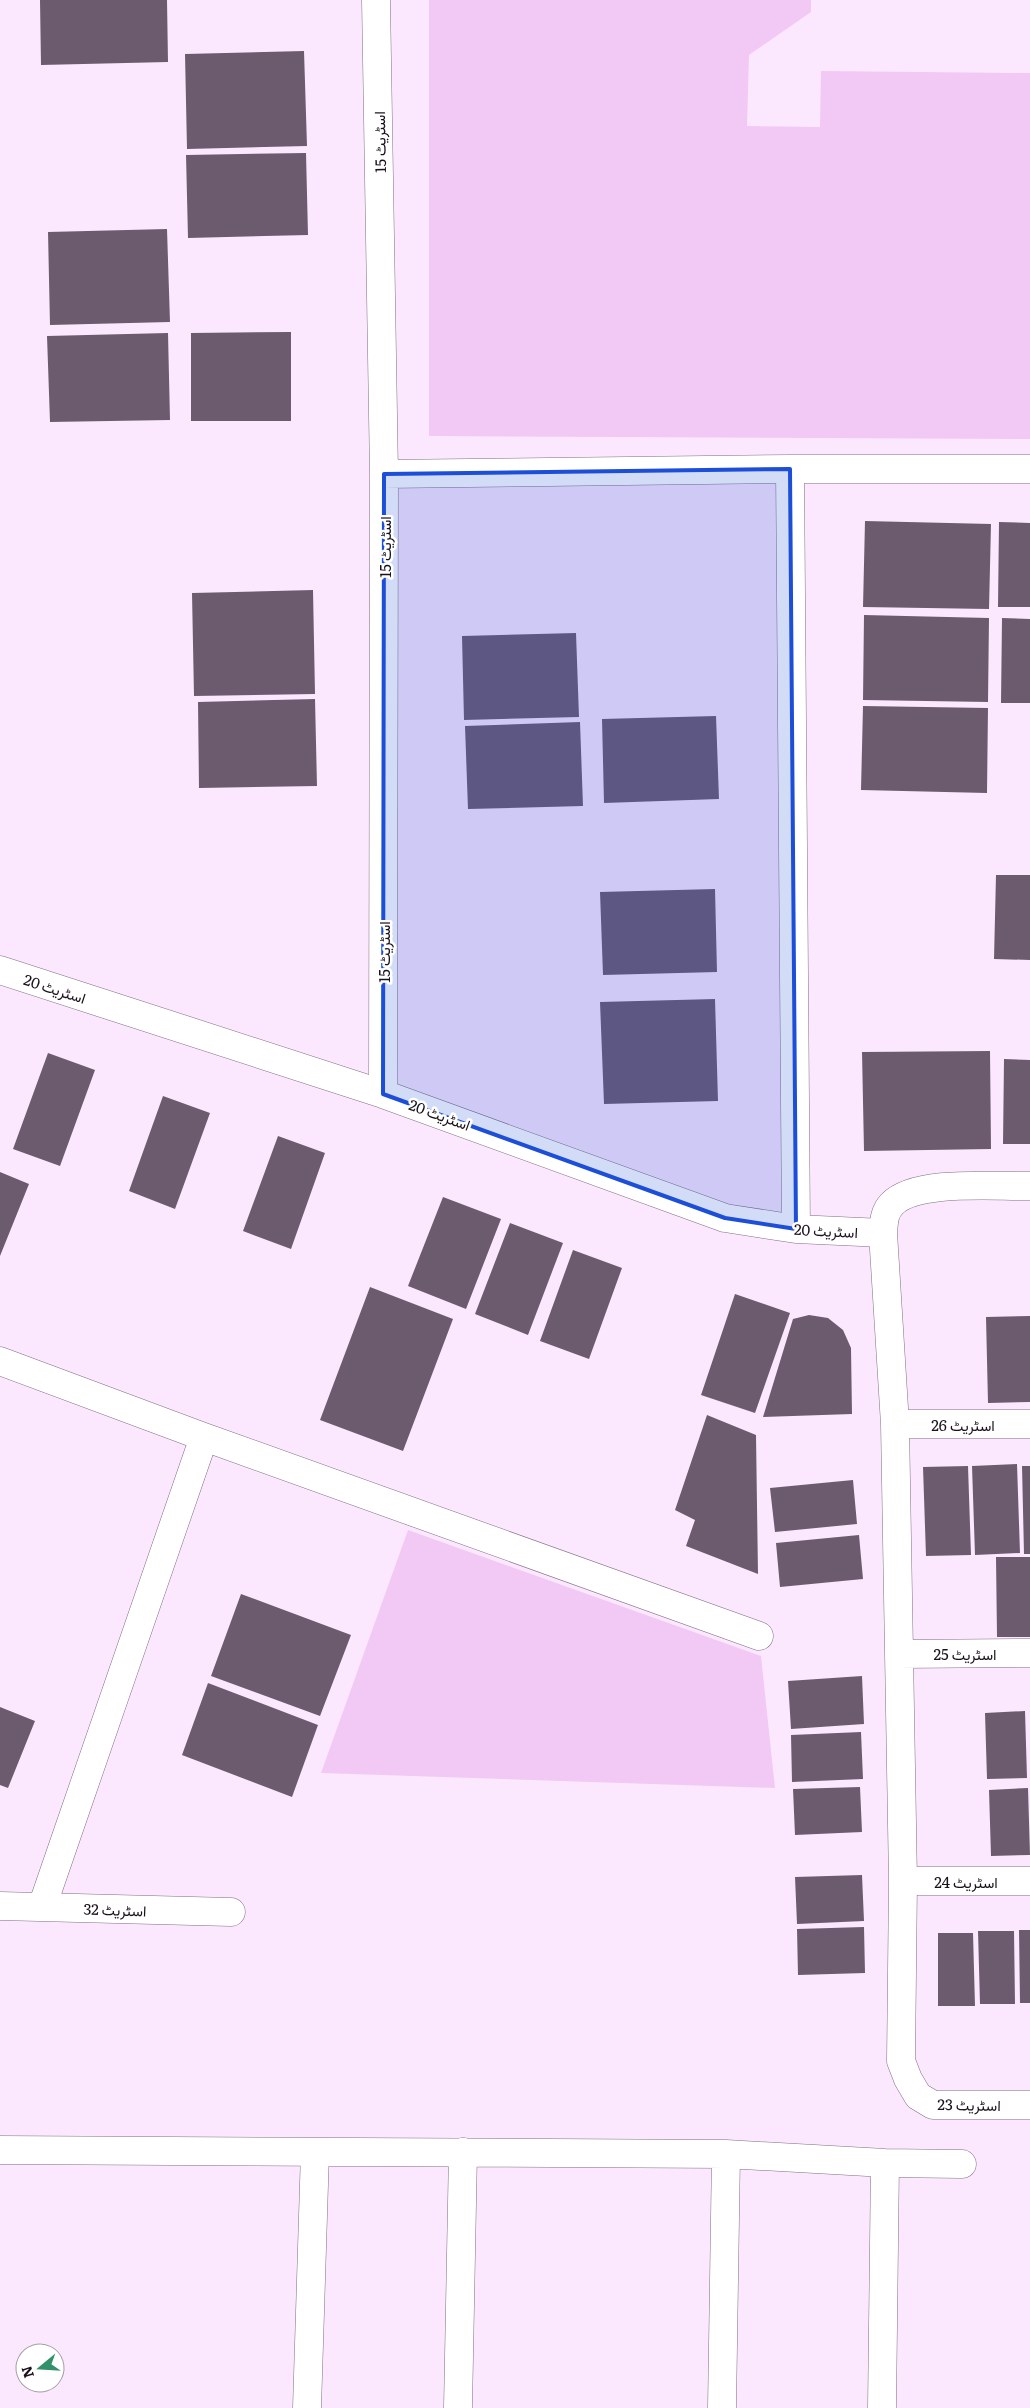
<svg xmlns="http://www.w3.org/2000/svg" width="1030" height="2408" font-family="Literata,Vazirmatn,serif">
	<style>
		.green { fill: #f2c9f5 }
		.building { fill: #6c5b6e }
		.lines { fill: none; stroke-linecap: round; stroke-linejoin: round }
		.minor-casing { stroke: #816f82; stroke-width: 29 }
		.minor { stroke: #fff; stroke-width: 28 }
		.marked { fill: #1d4ed8; fill-opacity: 0.2; stroke: #1d4ed8; stroke-width: 4; stroke-linejoin: round }
		.labels { text-anchor: middle; dominant-baseline: central; stroke-width: 5; stroke-linejoin: round; paint-order: stroke }
		.street-label { font-size: 15px; fill: #19121a; stroke: #fff }
	</style>
	<rect width="100%" height="100%" fill="#fce8fe"/>
	<path class="green" d="M 429,0 L 811,0 L 811,12 L 749,55 L 747,126 L 820,127 L 821,71 L 1030,73 L 1030,439 L 429,436 Z
		M 408,1530 L 761,1656 L 775,1788 L 321,1773 Z"/>
	<path class="building" d="M 40,0 L 167,0 L 168,62 L 41,65 Z
		M 304,51 L 307,146 L 187,149 L 185,54 Z
		M 306,153 L 308,235 L 188,238 L 186,155 Z
		M 167,229 L 170,322 L 50,325 L 48,232 Z
		M 291,332 L 291,421 L 191,421 L 191,333 Z
		M 168,333 L 170,420 L 50,422 L 47,336 Z
		M 865,521 L 991,524 L 989,609 L 863,607 Z
		M 999,522 L 1030,523 L 1030,607 L 998,607 Z
		M 313,590 L 315,694 L 194,696 L 192,593 Z
		M 864,615 L 989,618 L 988,702 L 863,700 Z
		M 1002,618 L 1030,619 L 1030,703 L 1001,703 Z
		M 576,633 L 579,717 L 464,720 L 462,636 Z
		M 315,699 L 317,786 L 199,788 L 198,702 Z
		M 863,706 L 988,708 L 987,793 L 861,790 Z
		M 716,716 L 719,799 L 604,803 L 602,719 Z
		M 580,722 L 583,806 L 468,809 L 465,726 Z
		M 996,875 L 1030,875 L 1030,960 L 994,959 Z
		M 715,889 L 717,972 L 603,975 L 600,892 Z
		M 715,999 L 718,1101 L 604,1104 L 600,1002 Z
		M 990,1051 L 991,1149 L 864,1151 L 862,1052 Z
		M 48,1053 L 95,1070 L 60,1166 L 13,1149 Z
		M 1004,1059 L 1030,1060 L 1030,1144 L 1003,1144 Z
		M 163,1096 L 210,1113 L 175,1209 L 129,1191 Z
		M 278,1136 L 325,1153 L 291,1249 L 243,1231 Z
		M 0,1172 L 29,1184 L 0,1256 Z
		M 443,1197 L 501,1219 L 466,1309 L 408,1286 Z
		M 510,1223 L 563,1243 L 528,1335 L 475,1314 Z
		M 573,1250 L 622,1268 L 589,1359 L 540,1341 Z
		M 370,1287 L 453,1319 L 403,1451 L 320,1420 Z
		M 735,1294 L 790,1313 L 755,1413 L 701,1395 Z
		M 809,1315 L 828,1318 L 843,1330 L 851,1348 L 852,1414 L 763,1417 L 793,1319 Z
		M 1030,1316 L 1030,1402 L 988,1403 L 986,1317 Z
		M 707,1415 L 756,1435 L 758,1574 L 686,1546 L 695,1520 L 675,1510 Z
		M 1017,1464 L 1020,1553 L 975,1555 L 972,1466 Z
		M 968,1466 L 971,1555 L 926,1556 L 923,1467 Z
		M 1022,1466 L 1030,1466 L 1030,1554 L 1024,1554 Z
		M 853,1480 L 857,1524 L 775,1532 L 770,1488 Z
		M 859,1535 L 863,1579 L 780,1587 L 776,1543 Z
		M 996,1557 L 1030,1557 L 1030,1637 L 997,1637 Z
		M 241,1594 L 351,1635 L 320,1716 L 211,1676 Z
		M 862,1676 L 864,1724 L 791,1729 L 788,1681 Z
		M 208,1683 L 318,1725 L 292,1797 L 182,1755 Z
		M 0,1707 L 35,1721 L 8,1788 L 0,1785 Z
		M 1025,1711 L 1027,1778 L 987,1779 L 985,1713 Z
		M 861,1732 L 863,1779 L 792,1782 L 791,1735 Z
		M 860,1787 L 862,1832 L 795,1835 L 793,1789 Z
		M 1028,1788 L 1030,1855 L 991,1856 L 989,1790 Z
		M 862,1875 L 864,1921 L 797,1924 L 795,1877 Z
		M 864,1927 L 865,1973 L 798,1975 L 797,1929 Z
		M 1019,1930 L 1030,1930 L 1030,2003 L 1020,2003 Z
		M 978,1931 L 1014,1931 L 1015,2004 L 980,2004 Z
		M 938,1933 L 973,1933 L 975,2006 L 938,2006 Z"/>
	<g class="lines">
		<g class="minor-casing">
			<path id="minor" d="M 376,0 L 384,474 L 383,1094
				M 790,469 L 796,1229
				M 384,474 L 790,469 L 1030,469
				M 0,970 L 383,1094 L 725,1218 L 796,1229 L 883,1233
				M 1030,1186 C 996,1187 916,1179 892,1204 C 884,1212 884,1222 883,1233 L 895,1424 L 903,1881 L 901,2061 L 908,2079 L 918,2096 L 933,2105 L 1030,2105
				M 0,1361 L 204,1437 L 759,1636
				M 895,1424 L 1030,1424
				M 900,1654 L 1030,1653
				M 903,1881 L 1030,1881
				M 0,1906 L 231,1912
				M 42,1907 L 204,1437
				M 0,2150 L 726,2154 L 885,2163 L 962,2164
				M 307,2408 L 315,2152
				M 458,2408 L 463,2152
				M 722,2408 L 726,2154
				M 882,2408 L 885,2163"/>
		</g>
		<use href="#minor" class="minor"/>
	</g>
	<path class="marked" d="M 790,469 L 796,1229 L 725,1218 L 383,1094 L 384,474 Z"/>
	<g class="labels">
		<g class="street-label">
			<text transform="translate(379 142) rotate(-91)">اسٹریٹ 15</text>
			<text transform="translate(384 547) rotate(-90)">اسٹریٹ 15</text>
			<text transform="translate(383 952) rotate(-90)">اسٹریٹ 15</text>
			<text transform="translate(55 988) rotate(18)">اسٹریٹ 20</text>
			<text transform="translate(440 1114) rotate(20)">اسٹریٹ 20</text>
			<text transform="translate(826 1230) rotate(3)">اسٹریٹ 20</text>
			<text x="963" y="1424">اسٹریٹ 26</text>
			<text x="965" y="1653">اسٹریٹ 25</text>
			<text x="966" y="1881">اسٹریٹ 24</text>
			<text transform="translate(115 1909) rotate(2)">اسٹریٹ 32</text>
			<text transform="translate(969 2104) rotate(1)">اسٹریٹ 23</text>
		</g>
	</g>
	<g transform="translate(40 2368) rotate(252)"><circle r="24" fill="#ffffff" stroke="#a3a0a3"/>
	<path d="M0-4L9 19L0 12L-9 19Z" fill="#339169"/>
	<text y="-8" font-size="14" font-weight="bold" text-anchor="middle" fill="#19121a">N</text>
	</g>
</svg>
